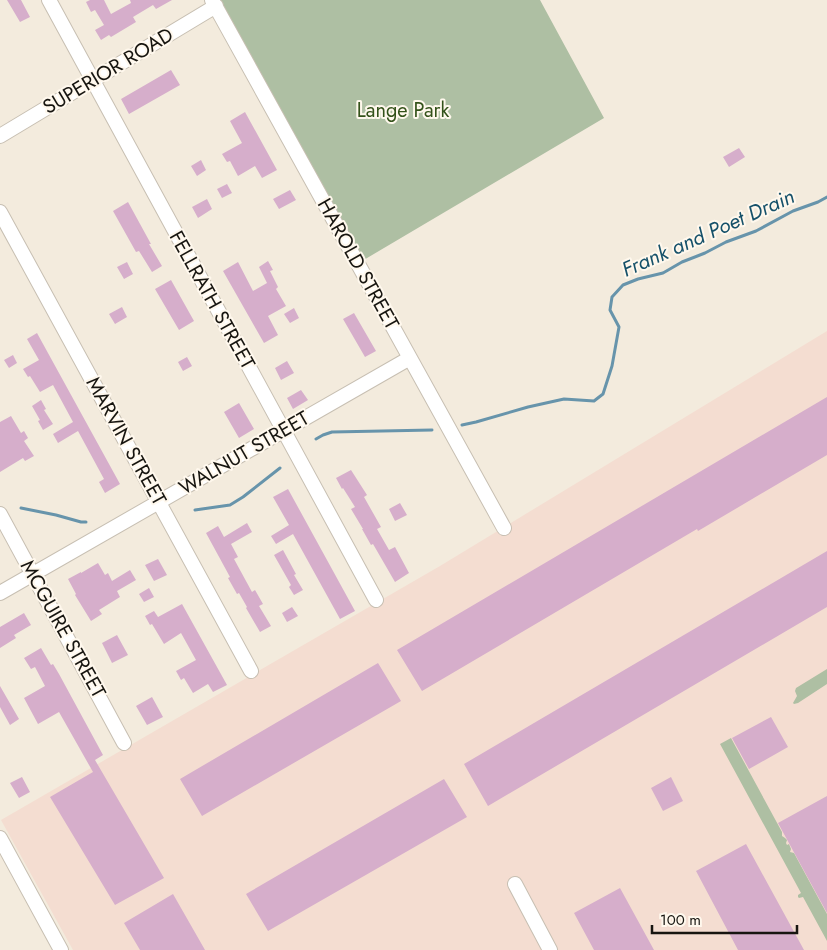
<svg xmlns="http://www.w3.org/2000/svg" width="827" height="950" font-family="Jost,sans-serif">
	<style>
		.industrial { fill: #f4ddd1 }
		.green { fill: #aebfa3 }
		.lines { fill: none; stroke-linecap: round; stroke-linejoin: round }
		.stream { stroke: #6794ab; stroke-width: 3 }
		.building { fill: #d6aecb }
		.minor-casing { stroke: #c7bfb2; stroke-width: 16 }
		.minor { stroke: #fff; stroke-width: 14 }
		.labels { text-anchor: middle; dominant-baseline: central; stroke-width: 4; stroke-linejoin: round; paint-order: stroke }
		.street-label { font-size: 20px; fill: #171510; stroke: #fff8ed }
		.park-label { font-size: 20px; fill: #34521a; stroke: #fff8ed }
		.water-label { font-size: 21px; font-style: italic; fill: #16516a; stroke: #fff8ed }
	</style>
	<rect width="100%" height="100%" fill="#f3ebdd"/>
	<path class="industrial" d="M 827,331 L 827,950 L 73,950 L 1,820 L 440,566 Z"/>
	<path class="green" d="M 216,0 L 540,0 L 604,118 L 362,261 Z
		M 827,669 L 827,684 L 798,703 L 794,704 L 793,703 L 797,696 L 795,691 L 796,688 Z
		M 731,738 L 782,832 L 782,836 L 785,838 L 787,840 L 786,843 L 787,845 L 789,844 L 791,849 L 790,852 L 794,853 L 827,914 L 827,941 L 803,897 L 799,898 L 798,897 L 798,895 L 801,893 L 720,744 Z"/>
	<g class="lines">
		<path class="stream" d="M 462,425 L 476,422 L 528,407 L 564,399 L 594,401 L 603,394 L 612,366 L 619,327 L 610,310 L 612,297 L 623,285 L 638,279 L 663,273 L 682,262 L 705,253 L 726,242 L 756,231 L 793,211 L 818,202 L 827,197
			M 316,439 L 323,435 L 332,432 L 432,430
			M 21,508 L 56,515 L 81,522 L 86,522
			M 195,510 L 230,505 L 243,497 L 280,468"/>
	</g>
	<path class="building" d="M 7,0 L 21,0 L 30,17 L 20,22 Z
		M 90,0 L 104,0 L 111,14 L 131,3 L 130,0 L 172,0 L 156,9 L 153,5 L 133,17 L 136,22 L 111,37 L 109,35 L 101,40 L 95,30 L 104,25 L 95,10 L 91,12 L 86,2 Z
		M 171,70 L 180,85 L 129,114 L 121,99 Z
		M 245,112 L 277,170 L 262,178 L 255,166 L 238,176 L 230,161 L 227,162 L 222,154 L 242,143 L 230,121 Z
		M 739,148 L 745,157 L 729,167 L 723,157 Z
		M 201,160 L 206,170 L 197,176 L 191,166 Z
		M 227,184 L 232,193 L 222,198 L 217,189 Z
		M 290,190 L 296,200 L 279,209 L 273,199 Z
		M 207,199 L 212,209 L 198,218 L 192,207 Z
		M 128,202 L 151,244 L 149,244 L 162,266 L 152,272 L 139,251 L 136,252 L 113,211 Z
		M 268,261 L 273,270 L 270,271 L 278,287 L 276,289 L 286,306 L 268,316 L 278,335 L 264,343 L 223,271 L 238,262 L 253,291 L 267,283 L 259,267 Z
		M 127,262 L 133,274 L 124,279 L 117,267 Z
		M 171,280 L 194,321 L 179,330 L 155,289 Z
		M 122,307 L 127,317 L 115,324 L 109,314 Z
		M 294,308 L 299,318 L 290,323 L 284,314 Z
		M 354,313 L 376,351 L 365,357 L 343,319 Z
		M 37,333 L 120,484 L 105,493 L 99,482 L 104,479 L 78,431 L 58,443 L 53,434 L 73,422 L 53,385 L 40,392 L 30,376 L 28,377 L 23,369 L 39,360 L 27,339 Z
		M 13,355 L 17,363 L 9,368 L 4,360 Z
		M 187,357 L 192,366 L 183,371 L 178,362 Z
		M 287,361 L 294,373 L 281,380 L 275,368 Z
		M 301,390 L 308,400 L 293,409 L 287,398 Z
		M 827,397 L 827,455 L 698,531 L 697,529 L 422,691 L 397,650 Z
		M 41,400 L 46,409 L 44,410 L 53,424 L 43,430 L 38,421 L 40,420 L 32,406 Z
		M 239,403 L 254,429 L 239,438 L 224,412 Z
		M 11,416 L 21,433 L 24,431 L 28,438 L 24,441 L 34,456 L 25,461 L 23,458 L 0,472 L 0,422 Z
		M 351,470 L 367,495 L 364,497 L 381,527 L 377,529 L 389,550 L 395,547 L 409,573 L 395,582 L 373,544 L 371,545 L 362,529 L 363,529 L 351,509 L 355,507 L 343,488 L 342,489 L 336,478 Z
		M 288,489 L 355,611 L 340,619 L 293,534 L 276,544 L 271,536 L 289,525 L 273,497 Z
		M 400,503 L 407,515 L 395,521 L 389,509 Z
		M 247,523 L 252,532 L 231,544 L 238,557 L 234,559 L 252,592 L 255,590 L 263,604 L 259,606 L 271,626 L 260,632 L 246,608 L 247,607 L 239,593 L 237,594 L 228,578 L 230,577 L 206,533 L 218,526 L 224,537 Z
		M 283,550 L 296,574 L 294,575 L 303,590 L 294,595 L 289,587 L 291,585 L 274,555 Z
		M 827,551 L 827,607 L 488,806 L 464,764 Z
		M 158,559 L 167,575 L 154,581 L 145,565 Z
		M 98,563 L 105,575 L 108,573 L 112,581 L 130,570 L 136,580 L 117,591 L 120,597 L 99,610 L 102,614 L 91,621 L 75,595 L 76,594 L 68,579 L 81,572 L 81,573 Z
		M 149,588 L 154,597 L 144,602 L 139,594 Z
		M 182,604 L 227,685 L 213,692 L 208,684 L 193,693 L 184,678 L 181,680 L 176,671 L 196,660 L 181,633 L 164,644 L 152,624 L 150,625 L 145,616 L 154,611 L 158,617 Z
		M 292,607 L 298,616 L 287,622 L 282,613 Z
		M 24,613 L 31,625 L 14,635 L 16,638 L 0,648 L 0,627 Z
		M 117,635 L 128,655 L 112,663 L 102,643 Z
		M 41,648 L 51,665 L 53,664 L 59,674 L 103,755 L 95,760 L 164,878 L 115,905 L 50,797 L 93,772 L 59,712 L 38,724 L 24,698 L 45,686 L 35,667 L 31,669 L 24,658 Z
		M 378,663 L 401,701 L 202,816 L 180,779 Z
		M 0,686 L 19,719 L 10,725 L 0,707 Z
		M 152,697 L 163,717 L 147,725 L 136,706 Z
		M 771,717 L 788,747 L 749,769 L 732,738 Z
		M 22,777 L 30,792 L 19,798 L 10,783 Z
		M 671,777 L 683,801 L 663,811 L 651,788 Z
		M 444,779 L 467,817 L 268,931 L 246,894 Z
		M 827,796 L 827,913 L 778,823 Z
		M 746,844 L 804,950 L 738,950 L 696,871 Z
		M 620,888 L 654,950 L 594,950 L 574,913 Z
		M 173,894 L 205,950 L 140,950 L 124,923 Z"/>
	<g class="lines">
		<g class="minor-casing">
			<path id="minor" d="M 49,0 L 376,600
				M 212,0 L 504,528
				M 0,136 L 216,6
				M 0,212 L 251,671
				M 0,514 L 124,743
				M 0,593 L 410,358
				M 0,838 L 61,950
				M 515,884 L 550,950"/>
		</g>
		<use href="#minor" class="minor"/>
	</g>
	<g class="labels">
		<g class="street-label">
			<text transform="translate(108 71) rotate(-31)">SUPERIOR ROAD</text>
			<text transform="translate(358 264) rotate(61)">HAROLD STREET</text>
			<text transform="translate(212 300) rotate(61)">FELLRATH STREET</text>
			<text transform="translate(126 441) rotate(61)">MARVIN STREET</text>
			<text transform="translate(244 453) rotate(-30)">WALNUT STREET</text>
			<text transform="translate(63 629) rotate(61)">MCGUIRE STREET</text>
		</g>
		<g class="park-label">
			<text x="403" y="110">Lange Park</text>
		</g>
		<g class="water-label">
			<text transform="translate(708 233) rotate(-24)">Frank and Poet Drain</text>
		</g>
	</g>
	<path d="M652 925v8h145v-8" fill="none" stroke="#171510" stroke-width="2.5"/>
	<text x="660" y="925" font-size="15" fill="#171510" stroke="#fff8ed" stroke-width="4" paint-order="stroke">100 m</text>
</svg>
